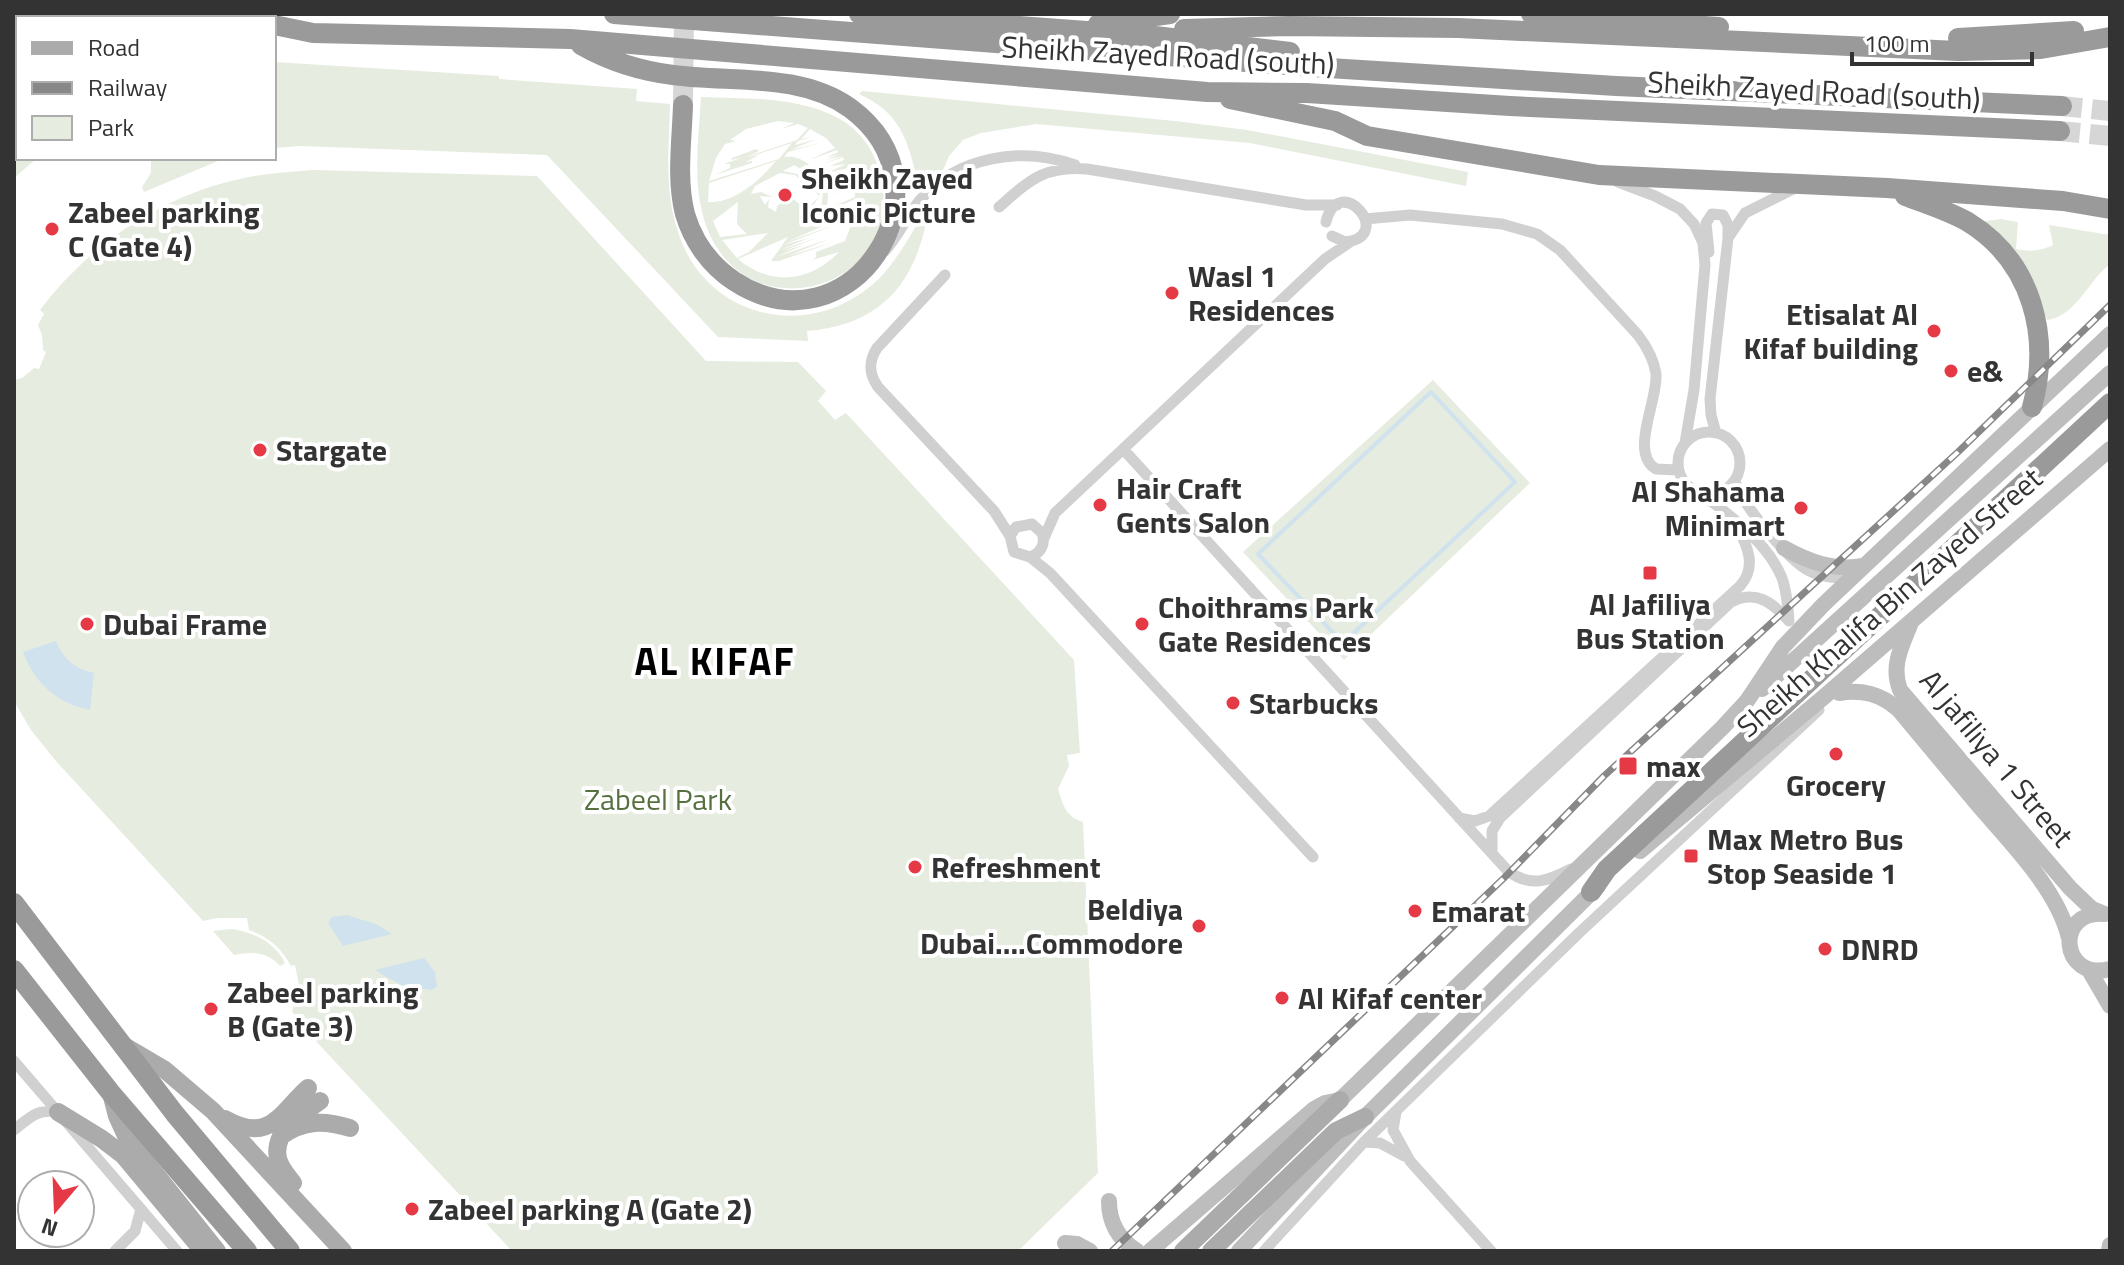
<svg xmlns="http://www.w3.org/2000/svg" width="2124" height="1265" font-family="'Titillium Web',sans-serif">
	<style>
		.green { fill: #e6ecdf; fill-rule: evenodd }
		.water { fill: #cfe2ee }
		.lines { fill: none; stroke-linecap: round; stroke-linejoin: round }
		.stream { stroke: #cfe2ee; stroke-width: 4 }
		.highway-tunnel { stroke: #d6d6d6; stroke-width: 20; stroke-dasharray: 20 10; stroke-linecap: butt }
		.street { stroke: #d0d0d0; stroke-width: 11 }
		.secondary { stroke: #bdbdbd; stroke-width: 16 }
		.primary { stroke: #ababab; stroke-width: 18 }
		.highway { stroke: #9a9a9a; stroke-width: 20 }
		.rail-casing { stroke: #888; stroke-width: 7 }
		.rail { stroke: #fff; stroke-width: 4; stroke-dasharray: 12; stroke-linecap: butt }
		.poi-dot { fill: #e63946; stroke: #fff; stroke-width: 3 }
		.labels { text-anchor: middle; dominant-baseline: central; stroke-width: 8; stroke-linejoin: round; paint-order: stroke }
		.street-label { font-size: 30px; fill: #333; stroke: #fff }
		.poi-label { font-size: 30px; font-weight: bold; fill: #333; stroke: #fff; text-anchor: start }
		.park-label { font-size: 30px; fill: #56703f; stroke: #fff }
		.district-label { font-size: 38px; font-weight: bold; letter-spacing: 2px; fill: #000; stroke: #fff }
	</style>
	<rect width="100%" height="100%" fill="#fff"/>
	<path class="green" d="M 274,62 L 499,76 L 499,79 L 637,89 L 636,101 L 670,104 C 669,147 664,191 678,232 C 705,317 805,342 872,285 C 896,265 912,231 929,205 C 919,279 884,325 807,331 L 808,341 L 718,337 L 547,155 L 301,146 L 274,148 Z
		M 18,63 L 18,158 L 37,158 L 14,178 L 14,64 Z
		M 862,91 L 1175,121 L 1247,130 L 1468,172 L 1466,186 L 1250,143 L 1036,124 L 981,133 L 963,140 L 949,156 L 941,175 L 928,178 L 916,175 C 907,136 897,111 859,94 Z
		M 701,97 C 745,99 792,96 832,115 C 857,126 874,148 880,174 C 911,292 734,341 702,212 C 693,175 699,134 701,97 ZM 778,121 L 794,123 L 781,129 L 798,124 L 808,128 L 797,140 L 746,157 L 759,151 L 756,149 L 732,158 L 731,160 L 741,158 L 724,164 L 730,164 L 730,168 L 715,175 L 752,163 L 752,161 L 746,162 L 759,155 L 746,158 L 792,143 L 779,159 L 709,181 L 716,158 L 725,144 L 736,141 L 730,140 L 746,129 ZM 810,129 L 826,138 L 835,148 L 809,160 L 837,150 L 838,152 L 826,158 L 840,154 L 826,160 L 842,156 L 821,165 L 843,157 L 844,160 L 830,166 L 846,164 L 827,173 L 848,168 L 850,174 L 833,182 L 851,175 L 852,179 L 833,187 L 852,180 L 853,182 L 836,190 L 853,184 L 854,186 L 834,195 L 854,188 L 855,197 L 820,212 L 827,208 C 829,186 829,177 808,164 C 800,158 794,156 784,157 L 788,152 L 820,143 L 790,150 L 817,139 L 795,145 L 798,141 L 812,137 L 801,139 ZM 776,161 C 761,179 734,204 708,202 L 709,183 ZM 794,165 L 808,173 L 823,193 L 821,209 L 811,218 L 799,219 L 814,205 L 820,194 L 797,174 L 783,171 ZM 780,173 L 795,175 L 810,188 L 812,187 L 819,196 L 804,213 L 802,206 L 791,197 L 777,206 L 776,212 L 768,207 L 769,199 L 765,205 L 760,196 L 773,197 L 761,192 L 751,194 L 755,186 ZM 856,199 L 853,220 L 845,241 L 816,252 L 816,257 L 812,260 L 839,252 C 810,282 771,287 738,259 L 788,237 L 771,261 L 779,261 L 837,241 L 788,256 L 829,239 L 776,257 L 804,245 L 783,251 L 816,238 L 780,250 L 809,238 L 783,245 L 840,223 L 786,242 L 842,218 L 838,216 L 796,232 L 845,212 L 805,226 L 847,207 L 811,221 L 840,207 L 821,213 ZM 738,202 L 737,224 L 747,234 L 720,237 L 713,221 ZM 768,233 L 749,252 L 737,258 L 722,240 Z
		M 151,158 L 225,158 L 144,192 L 142,187 L 151,173 Z
		M 312,170 L 537,176 L 706,361 L 798,362 L 826,391 L 818,401 L 835,420 L 846,413 L 1074,660 L 1080,753 L 1067,755 L 1069,766 L 1058,789 C 1063,805 1066,817 1083,822 L 1098,1173 L 1018,1251 L 512,1251 L 297,1021 L 299,1019 L 292,1012 L 299,985 L 295,965 L 291,966 C 281,947 268,937 249,930 L 247,918 L 217,918 L 203,921 L 55,760 L 31,730 L 14,701 L 14,380 L 22,378 L 34,368 L 39,369 L 46,352 L 43,350 L 42,335 L 38,325 L 44,314 L 40,310 C 90,244 162,195 244,178 C 267,173 290,172 312,170 Z
		M 2001,219 L 2018,222 L 2016,249 C 2029,252 2041,251 2053,245 L 2049,225 L 2110,235 L 2110,264 C 2089,280 2075,317 2047,320 L 2031,277 L 1980,222 Z
		M 1433,380 L 1530,483 L 1344,660 L 1243,552 Z
		M 231,929 C 253,932 275,942 285,963 L 280,966 C 268,952 251,951 234,955 L 213,931 Z"/>
	<path class="water" d="M 56,641 C 63,659 75,669 94,673 L 90,710 C 57,703 35,684 23,652 Z
		M 347,915 L 378,925 L 392,934 L 343,946 L 328,923 L 332,917 Z
		M 424,958 L 435,972 L 437,987 L 431,990 L 401,985 L 375,970 Z"/>
	<g class="lines">
		<path class="stream" d="M 1431,392 L 1515,482 L 1343,643 L 1258,554 Z"/>
		<path class="highway-tunnel" d="M 683,105 L 684,14
			M 2062,106 L 2110,111
			M 2060,131 L 2110,136"/>
		<path class="street" d="M 1618,182 L 1655,196 L 1680,209 L 1694,224 L 1703,243 L 1705,265 L 1694,390 L 1685,443
			M 999,207 C 1029,181 1044,165 1087,169 L 1306,205 L 1337,205
			M 1365,219 L 1410,215 L 1502,224 L 1537,234 L 1560,250 L 1638,335 C 1647,347 1654,359 1656,374 C 1658,401 1629,453 1656,469 L 1678,470
			M 1326,222 C 1338,170 1397,236 1345,242 L 1332,236
			M 885,251 C 899,235 907,216 920,200 C 958,156 1022,146 1075,165
			M 1709,252 L 1706,223 L 1712,214 L 1723,215 L 1728,225 L 1728,237
			M 945,275 L 877,348 C 868,362 869,374 878,387 L 994,511 L 1010,536 L 1014,552 L 1030,557 C 1041,553 1046,544 1042,533 L 1032,524 L 1016,527 L 1010,536
			M1678 463a31 31 0 1 1 62 0a31 31 0 1 1-62 0Z
			M 1716,433 L 1711,415 L 1710,399 L 1728,238 L 1745,213 L 1795,188
			M 1123,449 L 1508,871 C 1531,888 1548,881 1571,869
			M 1735,481 C 1741,503 1788,560 1809,571 C 1823,578 1836,579 1851,577
			M 1700,493 C 1730,515 1768,543 1782,578 C 1787,592 1788,607 1789,621
			M 1044,538 L 1055,513 L 1325,259 L 1350,242
			M 1030,557 L 1050,573 L 1313,857
			M 1459,818 L 1475,821 L 1489,816 L 1740,586 C 1759,565 1745,542 1735,521
			M 1492,852 L 1492,831 L 1500,818 L 1731,602 C 1756,589 1773,603 1789,621
			M 14,1061 L 177,1251
			M 1396,1112 L 1393,1130 L 1410,1161 L 1491,1251
			M 14,1130 C 29,1118 38,1108 58,1112
			M 1364,1142 L 1380,1143 L 1404,1156
			M 115,1251 L 135,1231 L 141,1209
			M 1264,1251 L 1364,1142 L 1580,932 L 1819,710"/>
		<path class="secondary" d="M 1784,548 C 1809,562 1834,571 1863,566
			M 1910,625 C 1901,648 1891,666 1900,690 L 2070,888 L 2092,909 L 2102,913
			M 1762,689 L 2110,373
			M 1839,693 C 1862,689 1880,694 1898,709 C 1925,741 1951,773 1978,805 C 2010,842 2058,890 2069,938
			M 1640,851 L 1825,696 L 2110,449
			M 2105,914 C 2054,909 2060,982 2110,969
			M 2089,970 L 2110,1006
			M 1109,1201 C 1109,1223 1118,1239 1137,1251
			M 1065,1243 L 1077,1244 L 1090,1251
			M 1150,1251 L 1314,1109 L 1325,1103 L 1340,1100 L 1723,727 L 1747,701 L 1783,647 L 1824,604 L 2110,334
			M 1239,1251 L 1365,1117 L 1598,886
			M 2109,1251 L 2110,1245"/>
		<path class="primary" d="M 126,1047 L 165,1070 L 213,1111 L 343,1251
			M 111,1093 L 117,1116 L 127,1138 L 217,1251
			M 58,1112 L 102,1139 L 123,1155 L 203,1251
			M 225,1119 C 270,1144 279,1114 308,1088
			M 289,1123 L 320,1101
			M 293,1183 C 280,1167 272,1156 281,1136 C 304,1120 324,1120 350,1128
			M 1183,1251 L 1340,1100
			M 1211,1251 L 1336,1131 L 1365,1117"/>
		<path class="highway" d="M 201,14 L 232,18
			M 614,14 L 1313,67 L 1616,86 L 2062,106
			M 859,14 L 1155,36 L 1290,52
			M 1531,14 L 1719,27
			M 1098,24 L 1170,14
			M 274,25 L 313,33 L 570,39 L 1207,92 L 1307,93 L 1510,106 L 2060,131
			M 1184,29 L 1289,26 L 1458,28 L 1958,51 L 2041,49 L 2110,37
			M 1958,38 L 2074,31
			M 14,40 L 18,40
			M 581,45 C 609,61 641,71 673,75 C 732,83 799,72 850,108 C 960,189 850,357 734,281 C 710,265 693,241 685,214 C 676,179 682,140 683,105
			M 14,57 L 18,56
			M 1230,99 L 1335,121 L 1367,136 L 1599,175 L 1887,188 L 2063,201 L 2110,209
			M 1905,196 C 1926,204 1949,211 1968,222 C 2033,262 2051,337 2032,407
			M 1591,892 L 1607,869 L 2110,403
			M 14,903 L 175,1114 L 290,1251
			M 14,970 L 111,1093 L 247,1251"/>
		<g class="rail-casing">
			<path id="rail" d="M 1112,1251 L 1504,878 L 1604,776 L 1958,452 L 2110,305"/>
		</g>
		<use href="#rail" class="rail"/>
	</g>
	<g class="poi-dot">
		<circle cx="785" cy="195" r="8"/>
		<circle cx="52" cy="229" r="8"/>
		<circle cx="1172" cy="293" r="8"/>
		<circle cx="1934" cy="331" r="8"/>
		<circle cx="1951" cy="371" r="8"/>
		<circle cx="260" cy="450" r="8"/>
		<circle cx="1100" cy="505" r="8"/>
		<circle cx="1801" cy="508" r="8"/>
		<rect x="1642" y="565" width="16" height="16" rx="4"/>
		<circle cx="87" cy="624" r="8"/>
		<circle cx="1142" cy="624" r="8"/>
		<circle cx="1233" cy="703" r="8"/>
		<circle cx="1836" cy="754" r="8"/>
		<rect x="1618" y="756" width="20" height="20" rx="4"/>
		<rect x="1683" y="848" width="16" height="16" rx="4"/>
		<circle cx="915" cy="867" r="8"/>
		<circle cx="1415" cy="911" r="8"/>
		<circle cx="1199" cy="926" r="8"/>
		<circle cx="1825" cy="949" r="8"/>
		<circle cx="1282" cy="998" r="8"/>
		<circle cx="211" cy="1009" r="8"/>
		<circle cx="412" cy="1209" r="8"/>
	</g>
	<g class="labels">
		<g class="street-label">
			<text transform="translate(1168 55) rotate(3)">Sheikh Zayed Road (south)</text>
			<text transform="translate(1814 90) rotate(3)">Sheikh Zayed Road (south)</text>
			<text transform="translate(1889 602) rotate(-41)">Sheikh Khalifa Bin Zayed Street</text>
			<text transform="translate(1997 758) rotate(50)">Al jafiliya 1 Street</text>
		</g>
		<g class="poi-label">
			<text x="801" y="178">Sheikh Zayed<tspan x="801" dy="34">Iconic Picture</tspan></text>
			<text x="68" y="212">Zabeel parking<tspan x="68" dy="34">C (Gate 4)</tspan></text>
			<text x="1188" y="276">Wasl 1<tspan x="1188" dy="34">Residences</tspan></text>
			<text x="1918" y="314" text-anchor="end">Etisalat Al<tspan x="1918" dy="34">Kifaf building</tspan></text>
			<text x="1967" y="371">e&amp;</text>
			<text x="276" y="450">Stargate</text>
			<text x="1116" y="488">Hair Craft<tspan x="1116" dy="34">Gents Salon</tspan></text>
			<text x="1785" y="491" text-anchor="end">Al Shahama<tspan x="1785" dy="34">Minimart</tspan></text>
			<text x="1650" y="604" text-anchor="middle">Al Jafiliya<tspan x="1650" dy="34">Bus Station</tspan></text>
			<text x="1158" y="607">Choithrams Park<tspan x="1158" dy="34">Gate Residences</tspan></text>
			<text x="103" y="624">Dubai Frame</text>
			<text x="1249" y="703">Starbucks</text>
			<text x="1646" y="766">max</text>
			<text x="1836" y="785" text-anchor="middle">Grocery</text>
			<text x="1707" y="839">Max Metro Bus<tspan x="1707" dy="34">Stop Seaside 1</tspan></text>
			<text x="931" y="867">Refreshment</text>
			<text x="1183" y="909" text-anchor="end">Beldiya<tspan x="1183" dy="34">Dubai....Commodore</tspan></text>
			<text x="1431" y="911">Emarat</text>
			<text x="1841" y="949">DNRD</text>
			<text x="227" y="992">Zabeel parking<tspan x="227" dy="34">B (Gate 3)</tspan></text>
			<text x="1298" y="998">Al Kifaf center</text>
			<text x="428" y="1209">Zabeel parking A (Gate 2)</text>
		</g>
		<g class="park-label">
			<text x="658" y="799">Zabeel Park</text>
		</g>
		<g class="district-label">
			<text x="715" y="661">AL KIFAF</text>
		</g>
	</g>
	<rect width="2124" height="1265" fill="none" stroke="#333333" stroke-width="32"/>
	<rect x="16" y="16" width="260" height="144" fill="#ffffff" stroke="#adadad" stroke-width="2"/>
	<rect x="32" y="42" width="40" height="12" fill="#ababab" stroke="#adadad" stroke-width="2"/>
	<text x="88" y="56" font-size="24" fill="#333333">Road</text>
	<rect x="32" y="82" width="40" height="12" fill="#888888" stroke="#adadad" stroke-width="2"/>
	<text x="88" y="96" font-size="24" fill="#333333">Railway</text>
	<rect x="32" y="116" width="40" height="24" fill="#e6ecdf" stroke="#adadad" stroke-width="2"/>
	<text x="88" y="136" font-size="24" fill="#333333">Park</text>
	<g transform="translate(56 1209) rotate(199)"><circle r="38" fill="#ffffff" stroke="#adadad" stroke-width="2"/>
	<path d="M0-6L14 30L0 20L-14 30Z" fill="#e63946"/>
	<text y="-12" font-size="22" font-weight="bold" text-anchor="middle" fill="#333333">N</text>
	</g>
	<path d="M1852 52v12h180v-12" fill="none" stroke="#333333" stroke-width="4"/>
	<text x="1864" y="52" font-size="24" fill="#333333" stroke="#ffffff" stroke-width="6" paint-order="stroke">100 m</text>
</svg>
